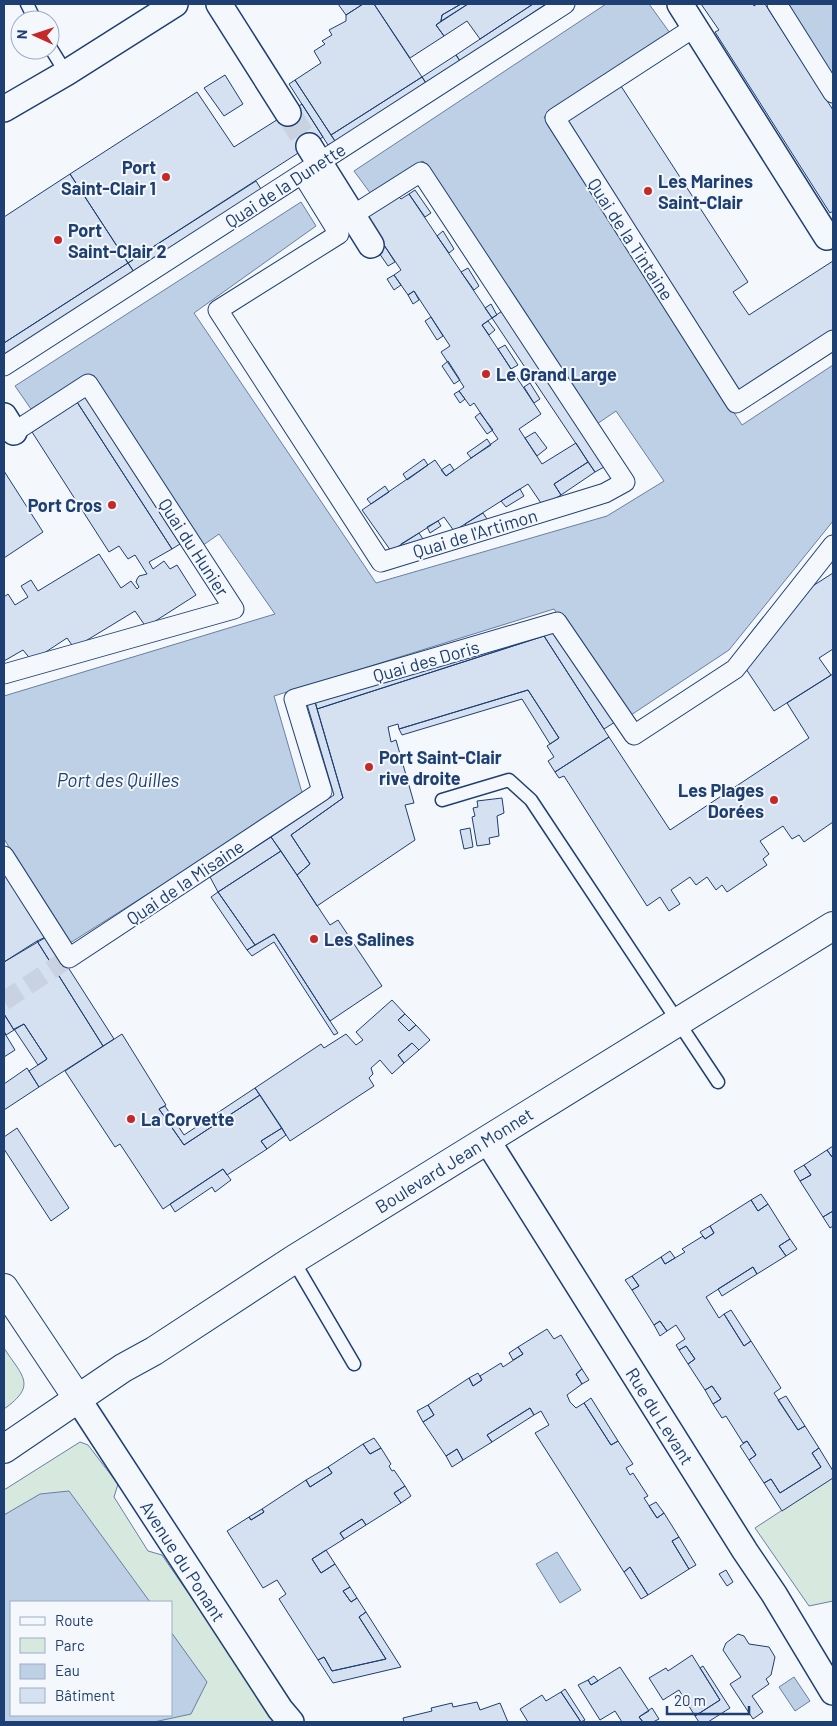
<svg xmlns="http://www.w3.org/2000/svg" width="837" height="1726" font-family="Barlow,sans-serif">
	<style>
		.green { fill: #d7e8df; stroke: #687fa3; fill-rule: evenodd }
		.water { fill: #bed0e5; stroke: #687fa3 }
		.building { fill: #d5e0f0; stroke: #1d3f73 }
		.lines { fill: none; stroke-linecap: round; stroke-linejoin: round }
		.pedestrian-tunnel { stroke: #c9d2e0; stroke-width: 19; stroke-dasharray: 19 9; stroke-linecap: butt }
		.minor-tunnel { stroke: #c9d2e0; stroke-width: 25; stroke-dasharray: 25 12; stroke-linecap: butt }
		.service-casing { stroke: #1d3f73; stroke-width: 15 }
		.pedestrian-casing { stroke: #1d3f73; stroke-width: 21 }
		.minor-casing { stroke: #1d3f73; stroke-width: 28 }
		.tertiary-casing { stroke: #1d3f73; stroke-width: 30 }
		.service { stroke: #f4f7fb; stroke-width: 12 }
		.pedestrian { stroke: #f4f7fb; stroke-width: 19 }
		.minor { stroke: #f4f7fb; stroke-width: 25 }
		.tertiary { stroke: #f4f7fb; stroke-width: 28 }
		.poi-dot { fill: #c62828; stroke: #f4f7fb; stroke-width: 2 }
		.labels { text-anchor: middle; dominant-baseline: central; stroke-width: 4; stroke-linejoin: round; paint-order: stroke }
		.poi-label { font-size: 18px; font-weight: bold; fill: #1d3f73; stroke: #f4f7fb; text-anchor: start }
		.street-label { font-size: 18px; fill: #1d3f73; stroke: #f4f7fb }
		.water-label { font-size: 19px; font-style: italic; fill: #1d3f73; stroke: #f4f7fb }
	</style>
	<rect width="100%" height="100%" fill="#f4f7fb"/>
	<path class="green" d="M 4,1348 C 22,1376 38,1385 4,1409 Z
		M 80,1442 L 88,1445 L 118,1484 L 114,1497 L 148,1551 L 162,1555 L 277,1722 L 4,1722 L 4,1490 ZM 11,1602 L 171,1602 L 171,1715 L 11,1715 Z
		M 833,1477 L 833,1601 L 809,1606 L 755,1528 Z"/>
	<path class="water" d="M 606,4 L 649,4 L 670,33 L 544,117 L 742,425 L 833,365 L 833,521 L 729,650 L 628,717 L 554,609 L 274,696 L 303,796 L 70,943 L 4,839 L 4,696 L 275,614 L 219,534 L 199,548 L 85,376 L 31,409 L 15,386 L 301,202 L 316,226 L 194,313 L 376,583 L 607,516 L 664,481 L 616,411 L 594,426 L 423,161 L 371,194 L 354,171 Z
		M 785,4 L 833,4 L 833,75 Z
		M 69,1491 L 150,1602 L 11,1602 L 11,1715 L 171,1715 L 171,1632 L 207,1682 L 191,1714 L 154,1722 L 4,1722 L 4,1515 L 40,1494 Z
		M 557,1552 L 581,1590 L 560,1603 L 536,1564 Z
		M 794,1677 L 810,1701 L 795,1711 L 779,1687 Z"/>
	<path class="building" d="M 338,4 L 363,4 L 346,15 Z
		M 363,4 L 374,4 L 422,77 L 331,135 L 295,80 L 321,63 L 314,51 L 325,44 L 322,41 L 332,35 L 329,30 L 346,21 L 346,15 Z
		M 374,4 L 461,4 L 442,15 L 441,21 L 436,25 L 444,36 L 410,58 Z
		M 461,4 L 468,4 L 441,21 L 442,15 Z
		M 468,4 L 533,4 L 480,39 L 467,21 L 444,36 L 436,25 Z
		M 533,4 L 546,4 L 460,61 L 456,55 Z
		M 701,4 L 753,4 L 754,6 L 757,4 L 765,4 L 833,110 L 833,211 L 830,213 L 715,32 L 719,30 Z
		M 456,55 L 460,61 L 426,83 L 422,77 Z
		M 225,75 L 243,104 L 224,116 L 204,88 Z
		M 422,77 L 426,83 L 335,141 L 331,135 Z
		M 295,80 L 335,141 L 328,145 L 289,84 Z
		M 619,83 L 748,282 L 733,292 L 749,315 L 833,261 L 833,334 L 739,394 L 562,122 Z
		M 197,92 L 234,147 L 302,104 L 323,137 L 128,263 L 70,174 Z
		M 70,174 L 128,263 L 4,343 L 4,217 Z
		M 256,181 L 261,189 L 134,272 L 128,263 Z
		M 415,190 L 431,213 L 425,217 L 409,194 Z
		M 409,194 L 492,318 L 482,325 L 541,414 L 519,429 L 542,464 L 576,443 L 588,462 L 554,484 L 561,495 L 543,506 L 528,484 L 454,531 L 444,517 L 391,551 L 362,510 L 435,460 L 446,476 L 498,439 L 474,403 L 470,406 L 459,391 L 464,387 L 441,352 L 450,346 L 414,291 L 408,295 L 394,275 L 401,270 L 365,217 L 398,196 L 401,199 Z
		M 443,231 L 454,249 L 449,253 L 437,236 Z
		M 384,245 L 395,262 L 388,266 L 377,250 Z
		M 128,263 L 134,272 L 4,357 L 4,343 Z
		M 468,268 L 479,286 L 474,290 L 461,272 Z
		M 394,275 L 401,285 L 394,290 L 387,279 Z
		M 414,291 L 419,300 L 413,304 L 408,295 Z
		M 491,304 L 497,315 L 492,318 L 485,308 Z
		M 502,311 L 604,467 L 595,472 L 492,318 Z
		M 431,317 L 443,336 L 437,340 L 425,321 Z
		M 488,321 L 495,330 L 489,335 L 482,325 Z
		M 505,345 L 518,365 L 511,369 L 498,349 Z
		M 448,361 L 460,380 L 454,384 L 442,366 Z
		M 530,383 L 540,399 L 534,403 L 524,387 Z
		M 459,391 L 465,399 L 460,403 L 454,394 Z
		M 85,397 L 180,544 L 172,549 L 77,402 Z
		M 77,402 L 172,549 L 149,562 L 153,569 L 164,561 L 170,569 L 177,565 L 196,595 L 146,627 L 135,611 L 74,648 L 67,638 L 32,661 L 23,650 L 4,661 L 4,597 L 8,594 L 15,605 L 28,597 L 21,586 L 31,580 L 38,591 L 99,554 L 121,588 L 131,581 L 137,589 L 139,587 L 136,582 L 137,579 L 139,576 L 147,574 L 135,555 L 128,559 L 119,546 L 109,552 L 32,432 Z
		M 480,413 L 493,430 L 487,434 L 475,417 Z
		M 535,432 L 547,448 L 537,456 L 525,438 Z
		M 487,439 L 491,445 L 471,458 L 467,453 Z
		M 424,459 L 428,465 L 407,480 L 403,474 Z
		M 588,462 L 595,472 L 561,495 L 554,484 Z
		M 450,464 L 454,470 L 446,476 L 441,470 Z
		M 4,471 L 43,532 L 4,558 Z
		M 385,486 L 389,492 L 371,504 L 367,499 Z
		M 520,489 L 524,496 L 506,507 L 501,501 Z
		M 483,513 L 487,519 L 469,531 L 465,524 Z
		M 438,521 L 441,526 L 430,533 L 427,527 Z
		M 419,533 L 423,539 L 405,551 L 401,544 Z
		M 833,573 L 833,649 L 819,658 L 831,675 L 774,711 L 742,663 L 800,597 L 809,591 L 808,589 Z
		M 551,623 L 615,722 L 604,729 L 544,636 L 317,709 L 314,698 Z
		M 544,636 L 609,737 L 555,772 L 548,761 L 554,757 L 547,746 L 559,738 L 528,690 L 399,729 L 398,724 L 388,727 L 391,742 L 396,740 L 414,803 L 405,805 L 415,840 L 317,906 L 297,875 L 310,864 L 291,835 L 343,798 L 317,709 Z
		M 833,674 L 833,822 L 804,842 L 799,835 L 792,839 L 783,826 L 760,841 L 769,854 L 763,859 L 767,865 L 727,892 L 722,885 L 716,890 L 707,877 L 696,885 L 690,877 L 671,890 L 680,904 L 669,911 L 660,897 L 647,906 L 564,776 L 559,778 L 555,772 L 609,737 L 670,830 L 809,738 L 787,703 Z
		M 528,690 L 559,738 L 550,744 L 522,699 L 402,735 L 399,729 Z
		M 314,698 L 343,798 L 291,835 L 310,864 L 297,875 L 271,837 L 334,795 L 306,701 Z
		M 502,798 L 504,813 L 497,816 L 499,836 L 489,838 L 490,844 L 477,846 L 472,817 L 475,816 L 473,808 L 478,807 L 477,801 Z
		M 470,828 L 473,847 L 464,849 L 460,830 Z
		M 271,837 L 281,851 L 218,892 L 210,877 Z
		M 281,851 L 330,925 L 338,920 L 382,986 L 330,1021 L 274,934 L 255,945 L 218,892 Z
		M 4,869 L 48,936 L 4,962 Z
		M 218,892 L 255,945 L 247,950 L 211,897 Z
		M 274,934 L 330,1021 L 338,1033 L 334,1035 L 274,942 L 252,956 L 247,950 Z
		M 48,936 L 114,1039 L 103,1046 L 37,941 Z
		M 37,941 L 103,1046 L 39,1087 L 29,1071 L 47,1059 L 24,1024 L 14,1030 L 4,1014 L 4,962 Z
		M 392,1000 L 405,1014 L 398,1020 L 409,1031 L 416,1025 L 430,1040 L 419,1050 L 412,1043 L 398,1055 L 404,1063 L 392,1074 L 380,1060 L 371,1068 L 373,1074 L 369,1078 L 374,1086 L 290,1141 L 255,1088 L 321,1044 L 324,1048 L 346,1034 L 356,1045 L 363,1040 L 356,1032 Z
		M 4,1014 L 14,1030 L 6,1035 L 4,1031 Z
		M 405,1014 L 416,1025 L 409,1031 L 398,1020 Z
		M 24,1024 L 47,1059 L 38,1065 L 14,1029 Z
		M 4,1032 L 15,1050 L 4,1057 Z
		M 122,1034 L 166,1105 L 159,1109 L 184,1145 L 260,1095 L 282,1128 L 261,1141 L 267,1149 L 227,1175 L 223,1169 L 163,1209 L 120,1144 L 115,1147 L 65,1071 Z
		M 412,1043 L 419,1050 L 404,1063 L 398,1055 Z
		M 27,1068 L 39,1087 L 4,1110 L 4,1084 Z
		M 255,1088 L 260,1095 L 184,1145 L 159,1109 L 165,1106 L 184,1135 Z
		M 17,1128 L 69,1208 L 51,1221 L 4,1149 L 4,1137 Z
		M 282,1128 L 286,1135 L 267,1149 L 261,1141 Z
		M 833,1146 L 833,1156 L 832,1157 L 827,1150 Z
		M 827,1150 L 832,1157 L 833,1156 L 833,1211 L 823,1217 L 800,1181 L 811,1175 L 804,1165 Z
		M 804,1165 L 811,1175 L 800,1181 L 794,1171 Z
		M 223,1169 L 231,1180 L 215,1192 L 212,1187 L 175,1212 L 170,1204 Z
		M 761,1194 L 768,1204 L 758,1211 L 751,1200 Z
		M 751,1200 L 758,1211 L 768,1204 L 790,1239 L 779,1246 L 786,1256 L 757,1274 L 753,1267 L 706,1297 L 719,1318 L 724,1314 L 744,1346 L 751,1341 L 781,1388 L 774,1393 L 798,1430 L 805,1426 L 819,1448 L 812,1453 L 821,1467 L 780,1493 L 771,1479 L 764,1483 L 749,1460 L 756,1455 L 747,1441 L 743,1443 L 726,1416 L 722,1418 L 713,1404 L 721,1399 L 712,1386 L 705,1390 L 688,1364 L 695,1359 L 686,1346 L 679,1350 L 676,1345 L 685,1339 L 676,1325 L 667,1331 L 660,1321 L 654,1325 L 632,1290 L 639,1286 L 632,1276 L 661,1257 L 665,1264 L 685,1252 L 682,1249 L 703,1236 L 705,1239 L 714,1233 L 710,1226 Z
		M 833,1211 L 833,1226 L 830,1228 L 823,1217 Z
		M 710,1226 L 714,1233 L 705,1239 L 700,1232 Z
		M 790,1239 L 797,1249 L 786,1256 L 779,1246 Z
		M 670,1251 L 675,1258 L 665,1264 L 661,1257 Z
		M 753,1267 L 757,1274 L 722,1296 L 718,1289 Z
		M 632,1276 L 639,1286 L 632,1290 L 625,1280 Z
		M 731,1310 L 751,1341 L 744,1346 L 724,1314 Z
		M 660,1321 L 667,1331 L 660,1336 L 654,1325 Z
		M 547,1329 L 554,1339 L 561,1335 L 582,1369 L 576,1374 L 582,1384 L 567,1395 L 570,1402 L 576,1408 L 584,1403 L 611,1445 L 618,1441 L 633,1464 L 626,1468 L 630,1475 L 633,1473 L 648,1496 L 644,1498 L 657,1518 L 664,1513 L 679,1537 L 672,1541 L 689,1569 L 648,1595 L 630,1567 L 624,1572 L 535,1433 L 549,1425 L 541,1411 L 534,1415 L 530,1408 L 487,1435 L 492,1442 L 463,1460 L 457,1449 L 446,1456 L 423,1422 L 434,1415 L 428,1405 L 469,1378 L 473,1386 L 482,1380 L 480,1376 L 501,1363 L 503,1367 L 523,1354 L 518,1347 Z
		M 686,1346 L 695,1359 L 688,1364 L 679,1350 Z
		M 518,1347 L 523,1354 L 513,1360 L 509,1353 Z
		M 582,1369 L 589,1380 L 582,1384 L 576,1374 Z
		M 478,1373 L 482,1380 L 473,1386 L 469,1378 Z
		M 712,1386 L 721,1399 L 713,1404 L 705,1390 Z
		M 786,1396 L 805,1426 L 798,1430 L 778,1400 Z
		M 591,1398 L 618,1441 L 611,1445 L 584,1403 Z
		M 428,1405 L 434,1415 L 423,1422 L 417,1411 Z
		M 530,1408 L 534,1415 L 492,1442 L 487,1435 Z
		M 374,1438 L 381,1448 L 370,1454 L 363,1444 Z
		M 747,1441 L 756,1455 L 749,1460 L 740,1446 Z
		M 363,1444 L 370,1454 L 381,1448 L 391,1464 L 389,1466 L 392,1471 L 394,1470 L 405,1486 L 394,1493 L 401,1503 L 366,1525 L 362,1519 L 340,1533 L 344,1539 L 312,1559 L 321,1573 L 335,1564 L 350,1587 L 343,1591 L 351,1602 L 357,1598 L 366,1612 L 359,1617 L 386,1659 L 332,1671 L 324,1657 L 318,1660 L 279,1599 L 286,1594 L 277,1580 L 263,1588 L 227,1531 L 249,1517 L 251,1520 L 264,1512 L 262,1509 L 306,1480 L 310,1487 L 332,1473 L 328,1467 Z
		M 819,1448 L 833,1471 L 833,1478 L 782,1511 L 764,1483 L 771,1479 L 780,1493 L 821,1467 L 812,1453 Z
		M 457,1449 L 463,1460 L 452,1467 L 446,1456 Z
		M 328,1467 L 332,1473 L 310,1487 L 306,1480 Z
		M 405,1486 L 411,1496 L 401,1503 L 394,1493 Z
		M 656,1502 L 664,1513 L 657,1518 L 649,1506 Z
		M 262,1509 L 264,1512 L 251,1520 L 249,1517 Z
		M 362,1519 L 366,1525 L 344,1539 L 340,1533 Z
		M 679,1537 L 696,1565 L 689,1569 L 672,1541 Z
		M 326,1550 L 335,1564 L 321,1573 L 312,1559 Z
		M 630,1567 L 648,1595 L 641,1599 L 624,1572 Z
		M 726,1570 L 733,1582 L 727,1586 L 719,1574 Z
		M 350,1587 L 357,1598 L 351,1602 L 343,1591 Z
		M 366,1612 L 401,1667 L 333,1683 L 318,1660 L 324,1657 L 332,1671 L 386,1659 L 359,1617 Z
		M 738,1634 L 744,1636 L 749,1644 L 769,1647 L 775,1657 L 771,1675 L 766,1679 L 769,1684 L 752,1696 L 763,1712 L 753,1719 L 730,1684 L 741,1677 L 723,1650 L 726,1643 Z
		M 692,1655 L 720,1700 L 695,1716 L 679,1690 L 663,1700 L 649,1678 L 666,1668 L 668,1671 Z
		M 703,1666 L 730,1708 L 708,1722 L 699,1722 L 695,1716 L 720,1700 L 700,1668 Z
		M 620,1667 L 649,1711 L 639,1717 L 643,1722 L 622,1722 L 615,1711 L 600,1720 L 578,1685 L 588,1680 L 591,1685 Z
		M 594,1676 L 598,1681 L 591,1685 L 588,1680 Z
		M 565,1689 L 585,1720 L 581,1722 L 561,1692 Z
		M 561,1692 L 581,1722 L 528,1722 L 520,1709 L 542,1695 L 546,1701 Z
		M 477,1702 L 480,1710 L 500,1703 L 508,1722 L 404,1722 L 403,1718 L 432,1711 L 431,1708 L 452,1703 L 453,1707 Z
		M 652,1708 L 659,1719 L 653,1722 L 643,1722 L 639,1717 Z"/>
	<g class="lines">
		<path class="pedestrian-tunnel" d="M 4,1001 L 69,958"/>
		<path class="minor-tunnel" d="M 288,113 L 309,146"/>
		<g class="service-casing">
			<path id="service" d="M 27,4 L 35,20
				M 50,47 L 66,73
				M 442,800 L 509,780 L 531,800 L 718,1082
				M 293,1260 L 354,1364"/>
		</g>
		<g class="pedestrian-casing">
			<path id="pedestrian" d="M 777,4 L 833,93
				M 695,27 L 555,118 L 736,403 L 833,340
				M 302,174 L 339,234 L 218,310 L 381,562 L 605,493 L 625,482 L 421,172 L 353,215
				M 4,366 L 565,4
				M 4,674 L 234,609 L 88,384 L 14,432
				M 4,856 L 69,958 L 322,791 L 294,699 L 557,622 L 634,735 L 735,669 L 833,545"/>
		</g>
		<g class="minor-casing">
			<path id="minor" d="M 219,4 L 288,113
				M 680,4 L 827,237
				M 4,109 L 66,73 L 175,4
				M 309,146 L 371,245
				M 4,416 L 14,432
				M 487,1140 L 745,1551 L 774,1594 L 833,1692
				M 78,1399 L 280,1709 L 291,1722"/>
		</g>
		<g class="tertiary-casing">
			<path id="tertiary" d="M 4,1288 L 78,1399
				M 4,1449 L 123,1368 L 154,1351 L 293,1260 L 833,926"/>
		</g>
		<use href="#service" class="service"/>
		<use href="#pedestrian" class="pedestrian"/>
		<use href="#minor" class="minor"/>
		<use href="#tertiary" class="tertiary"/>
	</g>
	<g class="poi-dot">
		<circle cx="166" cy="177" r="5"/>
		<circle cx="648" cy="191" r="5"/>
		<circle cx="58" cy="240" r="5"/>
		<circle cx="486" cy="374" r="5"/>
		<circle cx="112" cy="505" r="5"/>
		<circle cx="369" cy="767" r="5"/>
		<circle cx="774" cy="800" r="5"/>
		<circle cx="314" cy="939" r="5"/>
		<circle cx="131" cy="1119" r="5"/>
	</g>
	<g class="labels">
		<g class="poi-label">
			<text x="156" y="167" text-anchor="end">Port<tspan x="156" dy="21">Saint-Clair 1</tspan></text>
			<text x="658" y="181">Les Marines<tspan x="658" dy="21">Saint-Clair</tspan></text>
			<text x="68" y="230">Port<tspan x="68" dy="21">Saint-Clair 2</tspan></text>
			<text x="496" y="374">Le Grand Large</text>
			<text x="102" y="505" text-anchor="end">Port Cros</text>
			<text x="379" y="757">Port Saint-Clair<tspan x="379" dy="21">rive droite</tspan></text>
			<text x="764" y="790" text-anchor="end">Les Plages<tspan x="764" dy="21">Dorées</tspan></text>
			<text x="324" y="939">Les Salines</text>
			<text x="141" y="1119">La Corvette</text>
		</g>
		<g class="street-label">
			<text transform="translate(285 185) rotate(-33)">Quai de la Dunette</text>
			<text transform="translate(631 239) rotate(57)">Quai de la Tintaine</text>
			<text transform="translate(475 533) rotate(-17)">Quai de l'Artimon</text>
			<text transform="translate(194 547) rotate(57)">Quai du Hunier</text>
			<text transform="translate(426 661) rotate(-16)">Quai des Doris</text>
			<text transform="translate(185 882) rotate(-34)">Quai de la Misaine</text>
			<text transform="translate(454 1160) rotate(-32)">Boulevard Jean Monnet</text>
			<text transform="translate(660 1416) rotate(58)">Rue du Levant</text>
			<text transform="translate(183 1561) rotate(57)">Avenue du Ponant</text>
		</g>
		<g class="water-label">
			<text x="118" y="779">Port des Quilles</text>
		</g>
	</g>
	<rect width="837" height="1726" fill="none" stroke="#1d3f73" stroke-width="10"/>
	<rect x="10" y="1601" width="162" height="115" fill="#f4f7fb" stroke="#9eadc5"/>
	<rect x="20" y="1617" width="25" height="8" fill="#f4f7fb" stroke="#9eadc5"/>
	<text x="55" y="1626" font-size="15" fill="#1d3f73">Route</text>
	<rect x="20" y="1638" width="25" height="15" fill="#d7e8df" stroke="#9eadc5"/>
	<text x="55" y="1651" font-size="15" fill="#1d3f73">Parc</text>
	<rect x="20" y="1664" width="25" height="15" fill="#bed0e5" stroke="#9eadc5"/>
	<text x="55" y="1676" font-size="15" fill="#1d3f73">Eau</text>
	<rect x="20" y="1688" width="25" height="15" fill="#d5e0f0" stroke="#9eadc5"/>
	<text x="55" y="1701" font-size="15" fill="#1d3f73">Bâtiment</text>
	<g transform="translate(35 35) rotate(273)"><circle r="24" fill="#f4f7fb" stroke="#9eadc5"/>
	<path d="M0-4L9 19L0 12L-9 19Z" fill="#c62828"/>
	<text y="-8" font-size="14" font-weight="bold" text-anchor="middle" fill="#1d3f73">N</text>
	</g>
	<path d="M667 1706v8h82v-8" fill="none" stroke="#1d3f73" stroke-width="2.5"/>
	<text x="674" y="1706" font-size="15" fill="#1d3f73" stroke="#f4f7fb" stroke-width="4" paint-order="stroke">20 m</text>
</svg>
